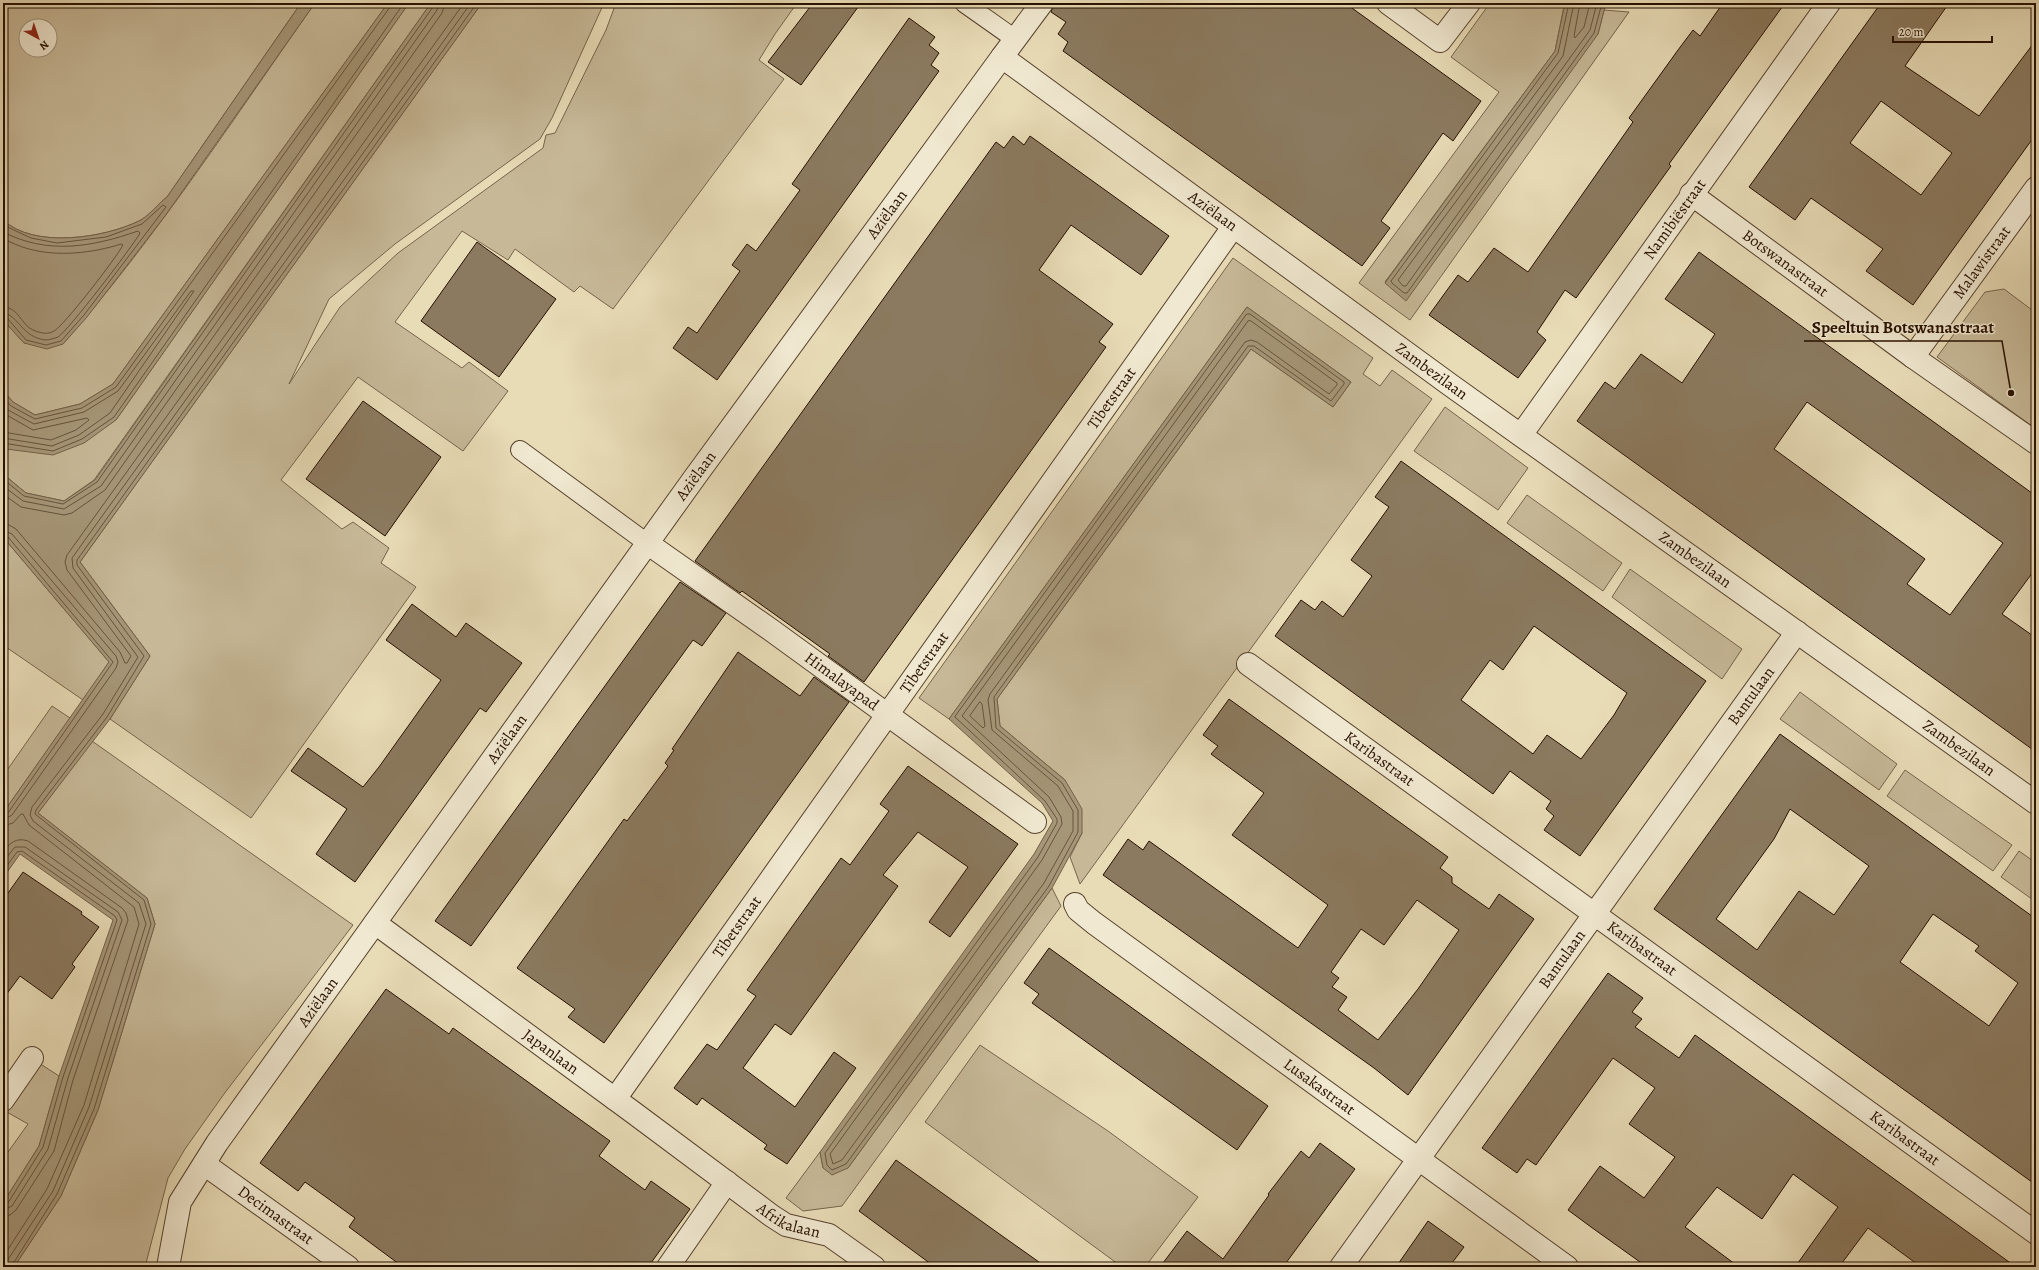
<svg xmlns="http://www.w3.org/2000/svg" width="2039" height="1270" font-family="Alegreya,serif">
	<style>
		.green { fill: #c7b998; stroke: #77644c; fill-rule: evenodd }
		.water { fill: #a69779; stroke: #736149 }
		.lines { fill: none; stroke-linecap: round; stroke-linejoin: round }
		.shore { stroke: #66543c; stroke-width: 1 }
		.building { fill: #8b7a5f; stroke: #271000; fill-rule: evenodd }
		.service-casing { stroke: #57432e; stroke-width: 20 }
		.minor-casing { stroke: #57432e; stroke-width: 24 }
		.tertiary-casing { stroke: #57432e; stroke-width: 24 }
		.service { stroke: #f0e8d0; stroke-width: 18 }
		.minor { stroke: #f0e8d0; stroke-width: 22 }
		.tertiary { stroke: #f0e8d0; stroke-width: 22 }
		.labels { text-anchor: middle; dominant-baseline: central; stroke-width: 3; stroke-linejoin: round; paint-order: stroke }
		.street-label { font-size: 16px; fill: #271000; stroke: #f0e8d0 }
		.leader { fill: none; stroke: #271000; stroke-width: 1.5 }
		.callout-dot { fill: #271000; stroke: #f0e8d0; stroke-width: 1.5 }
		.callout-label { font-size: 17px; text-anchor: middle; font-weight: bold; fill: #271000; stroke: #f0e8d0; stroke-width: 3; stroke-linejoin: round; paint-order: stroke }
	</style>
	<rect width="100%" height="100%" fill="#e8dcb7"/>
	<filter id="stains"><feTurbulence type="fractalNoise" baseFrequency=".005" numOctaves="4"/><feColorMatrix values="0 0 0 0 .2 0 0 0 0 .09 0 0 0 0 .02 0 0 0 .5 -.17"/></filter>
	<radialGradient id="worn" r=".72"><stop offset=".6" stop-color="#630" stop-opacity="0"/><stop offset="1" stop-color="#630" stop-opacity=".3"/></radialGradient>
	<path class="green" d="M 3,3 L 301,3 L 167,197 C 158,204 149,216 139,221 C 104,238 34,249 3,220 ZM 26,26 L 50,26 L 50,50 L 26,50 Z
		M 315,3 L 388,3 L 113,384 L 80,404 L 35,415 L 13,402 L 3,391 L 3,320 L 24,343 L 63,344 C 156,238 234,118 315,3 Z
		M 409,3 L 431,3 L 94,480 L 64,501 L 26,493 L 3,474 L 3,445 L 6,449 L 116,420 Z
		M 482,3 L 604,3 L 552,118 L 540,139 L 395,244 L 329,299 L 289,384 L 340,307 L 398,253 L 543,148 L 546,135 L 555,133 L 606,30 L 616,3 L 797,3 L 775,34 L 759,60 L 784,79 L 613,309 L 580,286 L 574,292 L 515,249 L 508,260 L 462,231 L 395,322 L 462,368 L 469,362 L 508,391 L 463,451 L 358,377 L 281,480 L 342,529 L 353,522 L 389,548 L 381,563 L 416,587 L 251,818 L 110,719 L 150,656 L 80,562 Z
		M 1490,3 L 1564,6 L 1555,51 L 1385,282 L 1598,34 L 1604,10 L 1629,12 L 1410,320 L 1359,283 L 1499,92 L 1451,57 Z
		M 1233,258 L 1373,358 L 1363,374 L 1380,386 L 1392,370 L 1432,399 L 1080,884 L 1070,857 L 1082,833 L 1065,780 L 1000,726 L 997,699 L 1251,349 L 1333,407 L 1351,382 L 1247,307 L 949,719 L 919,698 Z
		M 2004,289 L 2036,313 L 2036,429 L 1937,357 L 1985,292 Z
		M 1445,407 L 1528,468 L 1498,510 L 1414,451 Z
		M 1527,495 L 1622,563 L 1603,591 L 1507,523 Z
		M 3,537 L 109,662 L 83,700 L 3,645 Z
		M 1630,569 L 1742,649 L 1722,679 L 1612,597 Z
		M 1800,692 L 1897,764 L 1879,790 L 1780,719 Z
		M 52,706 L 70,718 L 3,813 L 3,776 Z
		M 92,741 L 353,925 L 224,1094 L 185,1149 L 168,1178 L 145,1267 L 14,1267 L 61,1196 L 98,1110 L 155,924 L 147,898 L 38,813 Z
		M 1905,770 L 2012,845 L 1993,871 L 1887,796 Z
		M 2019,851 L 2036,863 L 2036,902 L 2001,877 Z
		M 1052,888 L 1061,906 L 842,1206 L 803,1211 L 786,1198 L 820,1152 L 823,1168 L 848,1168 Z
		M 980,1045 L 1108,1131 L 1198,1197 L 1145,1267 L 1122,1267 L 925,1122 Z
		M 39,1063 L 59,1076 L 39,1146 L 3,1203 L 3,1159 L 28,1124 L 5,1111 Z"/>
	<path class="water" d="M 301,3 L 315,3 L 165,216 L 87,317 L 63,344 L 47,349 L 24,343 L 3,320 L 3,220 C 34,249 104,238 139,221 C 149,216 158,204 167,197 Z
		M 388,3 L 409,3 L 116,420 L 84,443 L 53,455 L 6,449 L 3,445 L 3,391 L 13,402 L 35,415 L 80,404 L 113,384 Z
		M 431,3 L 482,3 L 80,562 L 150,656 L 110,719 L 38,813 L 147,898 L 155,924 L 98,1110 L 61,1196 L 14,1267 L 3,1267 L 3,1203 L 39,1146 L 59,1076 L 113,920 L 20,854 L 3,878 L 3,813 L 109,662 L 3,537 L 3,474 L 26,493 L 64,501 L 95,480 Z
		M 1565,3 L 1606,3 L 1598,34 L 1406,301 L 1385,283 L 1555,51 Z
		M 1247,307 L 1351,382 L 1333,407 L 1251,349 L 997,699 L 1000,726 L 1065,780 L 1082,809 L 1082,833 L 1052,888 L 848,1168 L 832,1175 L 823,1168 L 820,1152 L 1034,854 L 1053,821 L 1042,803 L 949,719 Z"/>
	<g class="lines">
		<path class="shore" d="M 1569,3 L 1558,53 L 1391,281 L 1392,283 L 1404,293 L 1407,293 L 1594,33 L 1602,3
			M 1574,3 L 1563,56 L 1398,280 L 1403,286 L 1406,286 L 1590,30 L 1597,3
			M 1580,3 L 1574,36 L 1575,38 L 1584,27 L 1590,3
			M 3,225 L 31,238 L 57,243 L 106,237 L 142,224 L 163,205 L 166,207 L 84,315 L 61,341 L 46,345 L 26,340 L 8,319 L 3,318
			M 3,232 C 48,255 92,247 138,231 L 140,233 C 133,246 68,331 58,337 C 55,338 49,340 46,340 C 22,338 18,314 3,313
			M 3,239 C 11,242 20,247 29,249 C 58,257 93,253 121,244 L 123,245 C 117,257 63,327 54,331 C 48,335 40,333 33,330 C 21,325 19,307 3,307
			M 1247,314 L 1250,314 L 1344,382 L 1344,384 L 1331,401 L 1254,346 L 1248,346 L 994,697 L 996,728 L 1062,783 L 1078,810 L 1078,832 L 1049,886 L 846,1164 L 832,1170 L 827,1165 L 825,1153 L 1038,857 L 1057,823 L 1057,819 L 1045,801 L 955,717 Z
			M 1251,321 L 1337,383 L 1337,385 L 1329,394 L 1257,342 L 1251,340 L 1245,342 L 990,694 L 988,700 L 992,730 L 1058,786 L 1073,811 L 1073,831 L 1044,883 L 842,1160 L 833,1164 L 830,1154 L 1042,860 L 1062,824 L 1061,817 L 1049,797 L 962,716 L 1248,321 Z
			M 3,397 L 11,406 L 35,419 L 82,408 L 116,387 L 390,7 L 391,3
			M 3,404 L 8,410 L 34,424 L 84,412 L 118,391 L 191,291 L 194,291 L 110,413 L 79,435 L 52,446 L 3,438
			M 3,413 L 33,430 L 87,418 L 89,420 L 76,430 L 51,440 L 3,432
			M 3,443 L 53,451 L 82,439 L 114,417 L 404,3
			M 3,479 L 24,496 L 63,504 L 97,482 L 433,7 L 434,3
			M 3,486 L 23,501 L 64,509 L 101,486 L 437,10 L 439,3
			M 3,494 L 21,507 L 64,515 L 72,513 L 105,490 L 442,13 L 445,3
			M 3,524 L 9,525 L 16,529 L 120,652 L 125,663 L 127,663 L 131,656 L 67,570 L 65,562 L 67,555 L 464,3
			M 3,530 L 12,534 L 116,656 L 118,662 L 116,668 L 12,815 L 3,820
			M 3,535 L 8,537 L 113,662 L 8,813 L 3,815
			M 980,702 L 982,704 L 985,726 L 983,728 L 970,716 Z
			M 3,826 L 13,823 L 21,814 L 23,814 L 29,825 L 134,907 L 139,924 L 84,1105 L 47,1189 L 3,1257
			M 3,852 C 10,843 16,837 28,841 L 122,908 L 126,913 L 128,920 L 73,1080 L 54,1151 L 16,1210 L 10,1215 L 3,1216
			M 3,862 L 15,847 L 25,847 L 118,912 L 122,920 L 68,1078 L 48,1149 L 12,1206 L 3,1210
			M 3,871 L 17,852 L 22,851 L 115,916 L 117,920 L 63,1077 L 43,1147 L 8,1203 L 3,1205
			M 6,1267 L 7,1261 L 53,1191 L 89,1107 L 146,924 L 139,903 L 33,821 L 30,815 L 32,807 L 103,714 L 138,657 L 73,568 L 72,558 L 471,3
			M 11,1267 L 57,1194 L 94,1109 L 151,924 L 144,900 L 35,814 L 36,810 L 107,717 L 144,656 L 77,565 L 77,560 L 477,3"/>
	</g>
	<path class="building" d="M 813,3 L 861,3 L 801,85 L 768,62 Z
		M 1054,3 L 1345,3 L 1481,101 L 1453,141 L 1443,133 L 1381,221 L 1390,228 L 1362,266 L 1063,51 L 1068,42 L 1058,34 L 1066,22 L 1051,12 Z
		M 1723,3 L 1785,3 L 1669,164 L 1671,166 L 1576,298 L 1565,290 L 1537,332 L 1546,340 L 1518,378 L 1429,315 L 1458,275 L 1468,282 L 1494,248 L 1528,272 L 1633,122 L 1629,118 L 1678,50 L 1693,30 L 1700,36 Z
		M 1881,3 L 1949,3 L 1905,66 L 1979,116 L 2036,40 L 2036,134 L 1913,305 L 1866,271 L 1883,249 L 1811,198 L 1795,220 L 1749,187 ZM 1881,101 L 1952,153 L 1921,195 L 1850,143 Z
		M 909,18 L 935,37 L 929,45 L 939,53 L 931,65 L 939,71 L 717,380 L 673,348 L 688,327 L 697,333 L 740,271 L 732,265 L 747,244 L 756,251 L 800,190 L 792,184 Z
		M 1013,136 L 1024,145 L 1030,136 L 1169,236 L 1141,275 L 1071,225 L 1039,270 L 1113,324 L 1099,342 L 1106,347 L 864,682 L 828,656 L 830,654 L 784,621 L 742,591 L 740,593 L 695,561 L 996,142 L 1004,148 Z
		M 477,242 L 556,299 L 499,377 L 421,321 Z
		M 1699,252 L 2036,496 L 2036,568 L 2002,614 L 2036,638 L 2036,752 L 1577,421 L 1605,382 L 1615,389 L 1641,354 L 1682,383 L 1715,334 L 1665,299 ZM 1807,402 L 2003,543 L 1950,615 L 1907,584 L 1925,559 L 1774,449 Z
		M 363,401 L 441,457 L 385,536 L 306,479 Z
		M 1401,461 L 1706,681 L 1580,856 L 1544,830 L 1554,816 L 1546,809 L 1551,801 L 1510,771 L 1493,794 L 1275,636 L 1301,600 L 1315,610 L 1322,601 L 1343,617 L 1372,576 L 1351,560 L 1389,507 L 1375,497 ZM 1534,626 L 1627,693 L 1614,715 L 1581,759 L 1547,735 L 1533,754 L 1461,700 L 1490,660 L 1503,670 Z
		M 680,582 L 726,613 L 702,646 L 693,640 L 471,946 L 435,921 Z
		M 412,604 L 456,637 L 466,623 L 522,663 L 486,712 L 480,708 L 355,882 L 316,854 L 347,809 L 291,771 L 308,748 L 363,787 L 379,767 L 441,680 L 386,640 Z
		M 738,652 L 800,696 L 814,677 L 849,702 L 604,1043 L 568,1017 L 575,1009 L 517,968 L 624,819 L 627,821 L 668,766 L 665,763 L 674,750 L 672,749 Z
		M 1229,699 L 1448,857 L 1440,868 L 1452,877 L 1452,883 L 1489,909 L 1499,894 L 1534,919 L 1408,1095 L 1374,1068 L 1103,875 L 1128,839 L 1143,850 L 1149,841 L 1298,948 L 1328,905 L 1232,835 L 1264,793 L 1211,754 L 1218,746 L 1203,735 ZM 1417,900 L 1459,930 L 1418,989 L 1378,1040 L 1338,1010 L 1347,997 L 1332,987 L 1339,978 L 1331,972 L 1361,929 L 1384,945 Z
		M 1780,734 L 2036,919 L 2036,1185 L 1654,909 ZM 1790,809 L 1869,866 L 1834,915 L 1799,891 L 1757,950 L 1716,919 L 1774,839 ZM 1933,914 L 1979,946 L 1975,951 L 2018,983 L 1989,1026 L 1900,962 Z
		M 908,766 L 1018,844 L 950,937 L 929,922 L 968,867 L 918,832 L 883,875 L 898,886 L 791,1035 L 775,1024 L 743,1068 L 795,1107 L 834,1052 L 856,1068 L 787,1164 L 764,1149 L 767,1145 L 702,1098 L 697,1105 L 674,1088 L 707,1044 L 717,1050 L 756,996 L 747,990 L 841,858 L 850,865 L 889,811 L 880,804 Z
		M 23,872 L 82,912 L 81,914 L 99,927 L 72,964 L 75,967 L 52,999 L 20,976 L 3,999 L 3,900 Z
		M 1049,948 L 1268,1106 L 1237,1150 L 1032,1003 L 1039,994 L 1024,983 Z
		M 1608,973 L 1643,998 L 1632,1012 L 1642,1019 L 1635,1027 L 1679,1058 L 1695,1035 L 2016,1267 L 1921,1267 L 1868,1228 L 1839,1267 L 1795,1267 L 1838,1207 L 1793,1174 L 1762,1219 L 1717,1187 L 1685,1227 L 1739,1267 L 1647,1267 L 1591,1227 L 1568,1210 L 1600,1166 L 1644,1198 L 1675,1157 L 1629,1124 L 1655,1088 L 1613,1058 L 1536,1165 L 1527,1159 L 1517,1173 L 1482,1148 Z
		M 386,989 L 449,1034 L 453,1028 L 610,1141 L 599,1156 L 645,1190 L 651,1181 L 690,1209 L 648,1267 L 403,1267 L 349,1227 L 355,1218 L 305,1182 L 298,1191 L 260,1163 Z
		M 1320,1143 L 1355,1169 L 1283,1267 L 1160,1267 L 1187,1231 L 1223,1259 L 1269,1195 L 1268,1194 L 1301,1151 L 1309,1158 Z
		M 896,1160 L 998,1233 L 1046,1267 L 935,1267 L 859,1211 Z
		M 1428,1221 L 1464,1247 L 1449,1267 L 1396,1267 Z"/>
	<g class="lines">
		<g class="service-casing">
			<path id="service" d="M 964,3 L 1015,39
				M 520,450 L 647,543"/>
		</g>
		<g class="minor-casing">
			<g id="minor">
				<path d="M 1388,3 L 1440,41 L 1469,3"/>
				<path d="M 1002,57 L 1042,3"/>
				<path id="s1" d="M 1691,194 L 1913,357 L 2036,443"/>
				<path id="s2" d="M 1913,357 L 2036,188"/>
				<path id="s3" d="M 1521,435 L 1829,3"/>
				<path id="s4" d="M 647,543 L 771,630 L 1035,822"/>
				<path id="s5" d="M 1248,664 L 2036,1233"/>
				<path id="s6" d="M 1075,904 L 1078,910 L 1094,923 L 1567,1267"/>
				<path id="s7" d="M 375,923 L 634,1113 L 772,1216 L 786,1225 L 829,1235 L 874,1267"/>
				<path id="s8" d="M 615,1099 L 1233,227"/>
				<path d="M 3,1100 L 32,1058"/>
				<path id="s9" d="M 204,1164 L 348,1267"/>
				<path d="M 668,1267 L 727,1182"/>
				<path id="s10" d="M 1341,1267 L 1797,632"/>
			</g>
		</g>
		<g class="tertiary-casing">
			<g id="tertiary">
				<path id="s11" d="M 168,1267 L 180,1202 L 217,1143 L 695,477 L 1002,57 L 1449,384 L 2036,803"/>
			</g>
		</g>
		<use href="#service" class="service"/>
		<use href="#minor" class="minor"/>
		<use href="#tertiary" class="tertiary"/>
	</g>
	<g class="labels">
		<g class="street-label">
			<text stroke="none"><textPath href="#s11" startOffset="1737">Aziëlaan</textPath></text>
			<text stroke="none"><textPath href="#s11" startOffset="1281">Aziëlaan</textPath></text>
			<text stroke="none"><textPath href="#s3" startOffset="265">Namibiëstraat</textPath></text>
			<text stroke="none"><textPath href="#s2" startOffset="117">Malawistraat</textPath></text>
			<text stroke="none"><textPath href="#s1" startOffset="117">Botswanastraat</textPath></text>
			<text stroke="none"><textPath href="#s11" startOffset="2008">Zambezilaan</textPath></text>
			<text stroke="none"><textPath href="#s8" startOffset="859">Tibetstraat</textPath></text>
			<text stroke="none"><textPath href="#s11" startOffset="957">Aziëlaan</textPath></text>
			<text stroke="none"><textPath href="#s11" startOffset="2332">Zambezilaan</textPath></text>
			<text stroke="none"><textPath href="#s8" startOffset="535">Tibetstraat</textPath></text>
			<text stroke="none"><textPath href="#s4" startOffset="239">Himalayapad</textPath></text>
			<text stroke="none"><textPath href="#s10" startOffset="703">Bantulaan</textPath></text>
			<text stroke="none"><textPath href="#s11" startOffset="633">Aziëlaan</textPath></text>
			<text stroke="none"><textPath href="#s11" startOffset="2656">Zambezilaan</textPath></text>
			<text stroke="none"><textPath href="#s5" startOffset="162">Karibastraat</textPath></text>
			<text stroke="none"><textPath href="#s8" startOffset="211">Tibetstraat</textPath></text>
			<text stroke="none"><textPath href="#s5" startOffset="486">Karibastraat</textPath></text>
			<text stroke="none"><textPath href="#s10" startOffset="379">Bantulaan</textPath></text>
			<text stroke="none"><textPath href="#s11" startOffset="309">Aziëlaan</textPath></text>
			<text stroke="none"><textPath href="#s7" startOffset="218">Japanlaan</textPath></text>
			<text stroke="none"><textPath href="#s6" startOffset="306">Lusakastraat</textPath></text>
			<text stroke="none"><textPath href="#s5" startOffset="810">Karibastraat</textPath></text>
			<text stroke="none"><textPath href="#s9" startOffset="88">Decimastraat</textPath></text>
			<text stroke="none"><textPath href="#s7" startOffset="511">Afrikalaan</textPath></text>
		</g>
	</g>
	<path class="leader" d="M2011 393L2002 341H1804"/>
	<circle class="callout-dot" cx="2011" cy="393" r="4"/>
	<g class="callout-label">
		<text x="1903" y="333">Speeltuin Botswanastraat</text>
	</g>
	<rect width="2039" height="1270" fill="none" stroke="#e8dcb7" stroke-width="16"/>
	<rect x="4" y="4" width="2031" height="1262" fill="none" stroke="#271000" stroke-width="2"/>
	<rect x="8" y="8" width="2023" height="1254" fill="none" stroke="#271000"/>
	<g transform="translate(38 38) rotate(140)"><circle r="19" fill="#f0e8d0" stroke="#a0927d"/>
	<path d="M0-3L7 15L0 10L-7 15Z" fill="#8f2418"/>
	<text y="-6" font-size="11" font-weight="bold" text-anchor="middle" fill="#271000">N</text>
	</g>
	<path d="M1893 36v6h99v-6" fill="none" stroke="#271000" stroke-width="2"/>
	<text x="1899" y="36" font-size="12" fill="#271000" stroke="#f0e8d0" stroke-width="3" paint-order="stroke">20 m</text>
	<rect width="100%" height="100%" filter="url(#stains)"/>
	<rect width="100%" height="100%" fill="url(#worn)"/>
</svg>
